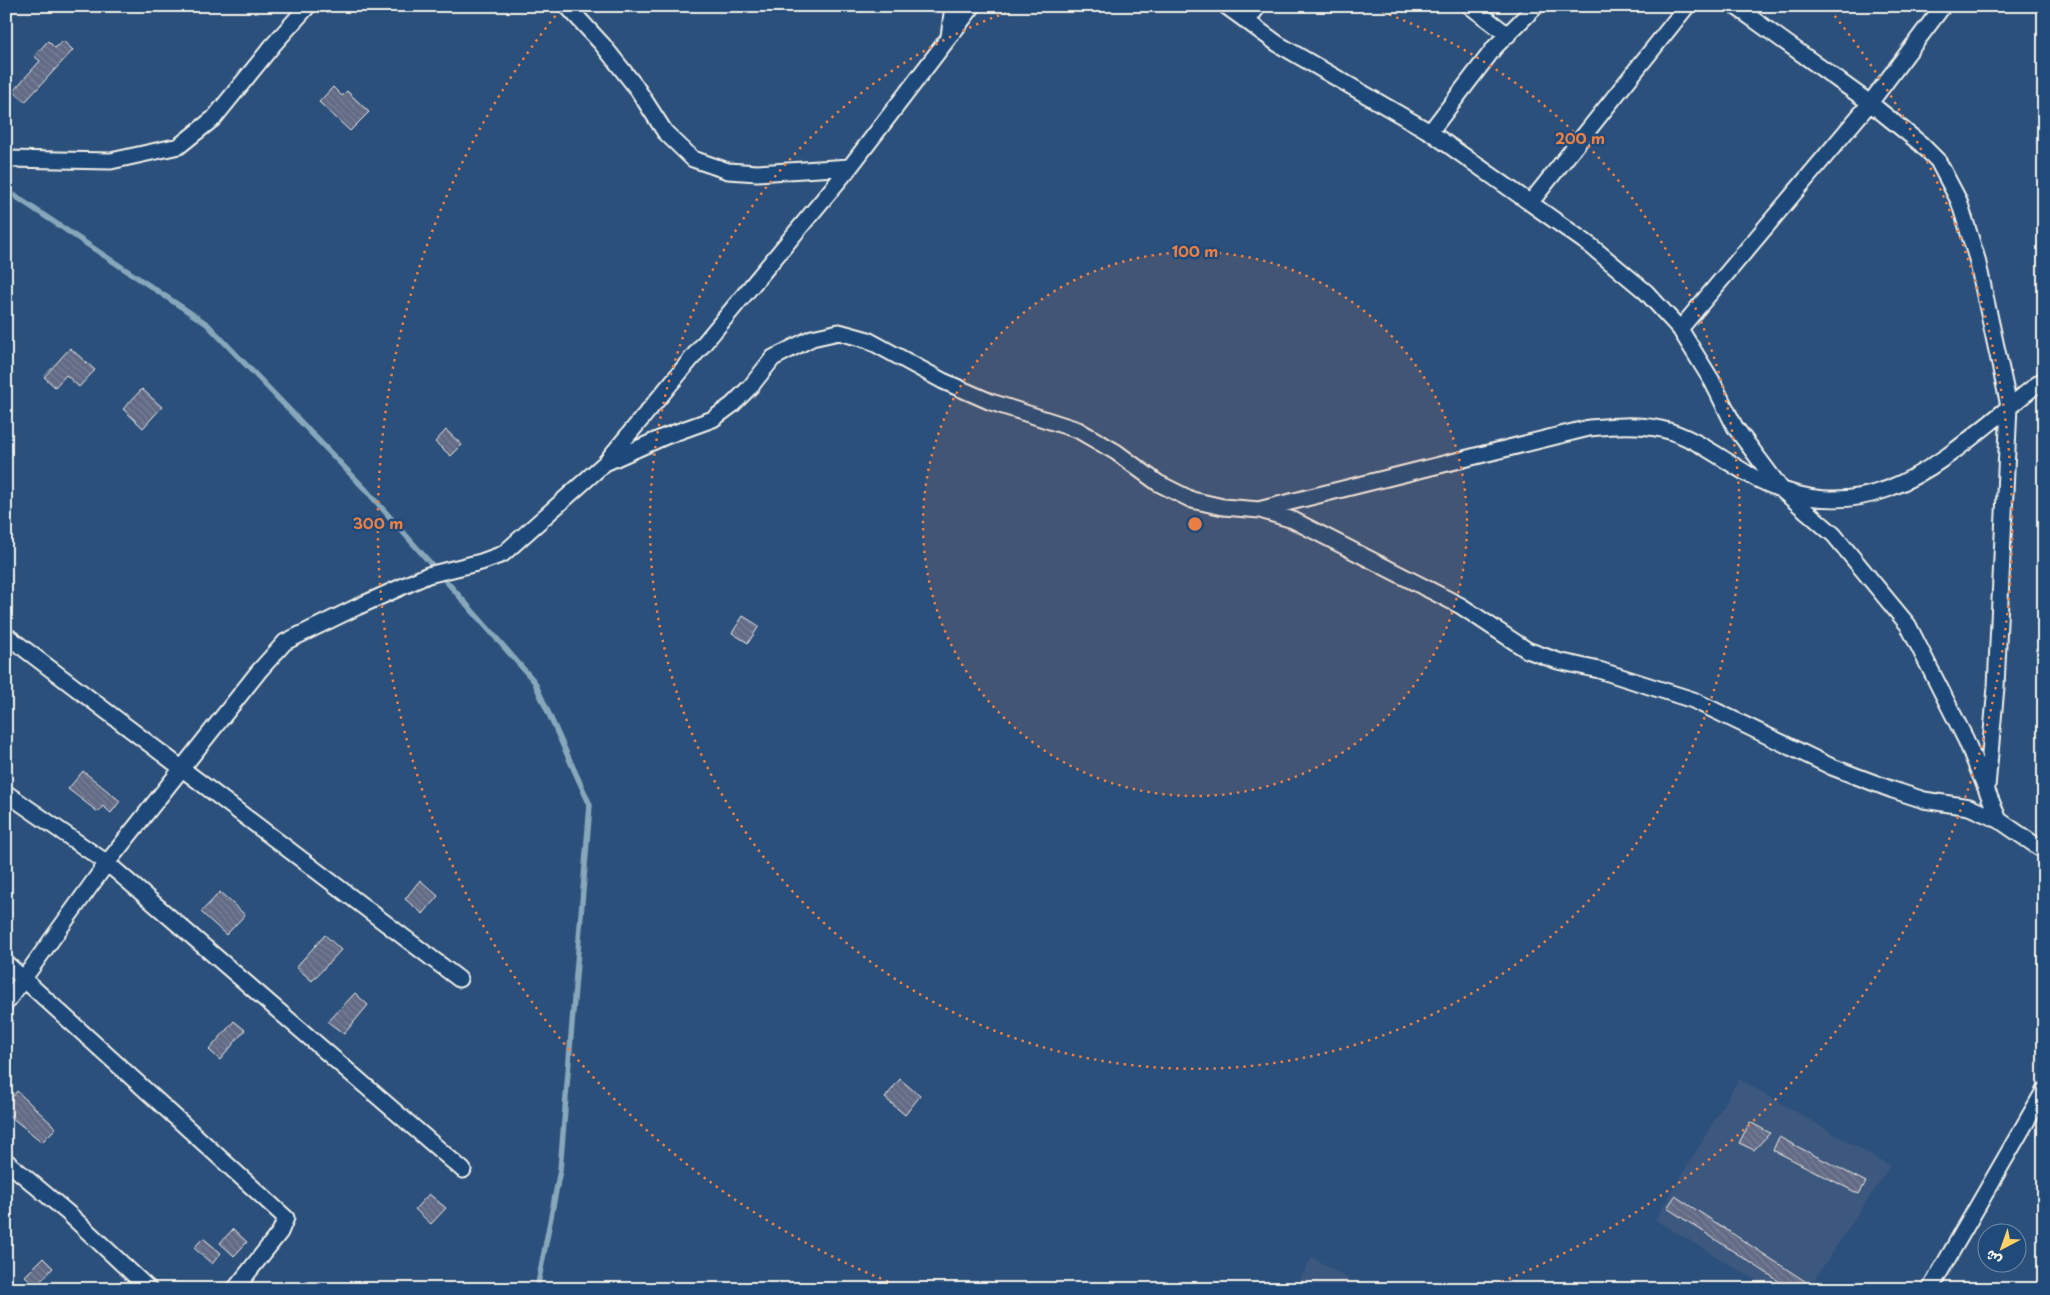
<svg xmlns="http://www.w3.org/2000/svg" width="2050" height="1295" font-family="'Playpen Sans','Playpen Sans Arabic',sans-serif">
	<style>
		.built { fill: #3c587f }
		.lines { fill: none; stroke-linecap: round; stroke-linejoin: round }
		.stream { stroke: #87a7ba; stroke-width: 5.5 }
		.building { fill: url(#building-back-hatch); stroke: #f4f1e8 }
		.minor-casing { stroke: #f4f1e8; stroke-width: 19 }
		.minor { stroke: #1f4a7a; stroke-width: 15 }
		.ring { fill: none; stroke: #eb7f43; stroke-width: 2.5; stroke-dasharray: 2.5 5 }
		.centre { fill: #eb7f43; stroke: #1f4a7a; stroke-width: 2.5 }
		.ring-label { font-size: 15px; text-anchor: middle; font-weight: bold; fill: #eb7f43; stroke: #1f4a7a; stroke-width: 5; stroke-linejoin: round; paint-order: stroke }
	</style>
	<defs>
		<pattern id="building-back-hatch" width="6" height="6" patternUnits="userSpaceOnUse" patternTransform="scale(1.25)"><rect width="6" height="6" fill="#626a85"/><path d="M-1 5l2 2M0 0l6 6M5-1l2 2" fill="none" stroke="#798096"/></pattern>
	</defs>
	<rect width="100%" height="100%" fill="#2c507c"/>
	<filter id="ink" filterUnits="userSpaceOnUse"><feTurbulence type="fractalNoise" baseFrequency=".02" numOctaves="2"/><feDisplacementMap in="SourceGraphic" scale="10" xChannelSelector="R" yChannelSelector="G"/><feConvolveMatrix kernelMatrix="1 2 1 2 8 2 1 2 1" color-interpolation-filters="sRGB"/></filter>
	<g filter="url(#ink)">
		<path class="built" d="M 1739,1079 L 1890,1166 L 1808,1289 L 1771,1289 L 1655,1220 Z
			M 1312,1257 L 1365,1289 L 1295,1289 Z"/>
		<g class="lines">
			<path class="stream" d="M 6,190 L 207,324 L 366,490 L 534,681 L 590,805 L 560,1170 L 537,1289"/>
		</g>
		<path class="building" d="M 48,41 L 55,48 L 63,41 L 73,50 L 25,102 L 13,91 L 40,61 L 34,56 Z
			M 333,87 L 342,96 L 347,91 L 369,112 L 350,131 L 319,102 Z
			M 70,348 L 95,370 L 79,387 L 66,375 L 55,387 L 44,377 Z
			M 142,389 L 162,407 L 143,428 L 123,409 Z
			M 446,430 L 462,445 L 451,456 L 435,442 Z
			M 743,616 L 759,626 L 748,643 L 732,633 Z
			M 83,771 L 120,801 L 111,813 L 103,806 L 98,812 L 68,789 Z
			M 420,880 L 438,896 L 423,914 L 405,899 Z
			M 220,892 L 245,915 L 226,935 L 201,912 Z
			M 325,935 L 341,950 L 312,981 L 296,967 Z
			M 355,993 L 368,1005 L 344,1034 L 328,1022 Z
			M 234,1021 L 245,1030 L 220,1060 L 209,1050 Z
			M 900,1079 L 920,1096 L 905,1115 L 885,1098 Z
			M 17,1091 L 56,1128 L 42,1142 L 6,1113 L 6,1105 Z
			M 1750,1122 L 1770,1133 L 1754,1150 L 1739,1143 Z
			M 1779,1137 L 1866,1182 L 1859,1194 L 1773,1150 Z
			M 429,1194 L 446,1208 L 431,1224 L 415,1209 Z
			M 1675,1196 L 1817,1289 L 1791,1289 L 1667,1208 Z
			M 233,1229 L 247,1242 L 234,1256 L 220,1243 Z
			M 203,1238 L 221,1253 L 212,1264 L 194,1248 Z
			M 43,1258 L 53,1268 L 36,1286 L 25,1276 Z"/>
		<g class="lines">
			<g class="minor-casing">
				<path id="minor" d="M 567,6 L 602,44 L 636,87 L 665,132 L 693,159 L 728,171 L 757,173 L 850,167
					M 1226,6 L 1278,44 L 1430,132 L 1591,246 L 1646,292 L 1680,329 L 1712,381 L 1735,427 L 1782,490 L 1834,535 L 1908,625 L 1966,740 L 1999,820
					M 1470,6 L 1508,35
					M 1735,6 L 1870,103 L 1921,144 L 1938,161 L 1959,201 L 1977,259 L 2009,406 L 1996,687 L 1987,787
					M 1247,22 L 1258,6
					M 949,37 L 953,6
					M 1430,132 L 1495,47 L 1536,6
					M 6,159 L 111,161 L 179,146 L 214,118 L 273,45 L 308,6
					M 1530,203 L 1687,6
					M 1680,329 L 1870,103 L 1943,6
					M 605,463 L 666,436 L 713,419 L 732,405 L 751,386 L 773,358 L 812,338 L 839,332 L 868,340 L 943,381 L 991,402 L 1078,430 L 1116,452 L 1158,483 L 1192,500 L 1223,507 L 1260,510 L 1293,520 L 1461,606 L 1527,650 L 1558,661 L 1599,670 L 1693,700 L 1832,767 L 1893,790 L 1924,800 L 1969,807 L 1999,820 L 2044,851
					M 1262,509 L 1589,428 C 1613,426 1637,424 1661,429 C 1691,435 1722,459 1748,474 C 1873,545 1952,450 2044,379
					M 6,635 L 459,979
					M 6,793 L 107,863 L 463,1170
					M 6,963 L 286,1218 L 280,1232 L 235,1289
					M 6,1003 L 107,863 L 259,671 L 285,642 L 357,607 L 428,575 L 481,562 L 503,554 L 605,463 L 850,167 L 973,6
					M 6,1161 L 68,1213 L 149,1289
					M 1930,1289 L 2044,1091"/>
			</g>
			<use href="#minor" class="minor"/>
		</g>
	</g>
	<circle cx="1195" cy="524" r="272" fill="#eb7f43" fill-opacity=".12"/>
	<g class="ring">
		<circle cx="1195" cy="524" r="272"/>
		<path d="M1368 7A545 545 0 1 1 1022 7"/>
		<path d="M902 1287A817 817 0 0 1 560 10M1830 10A817 817 0 0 1 1488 1287"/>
	</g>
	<circle cx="1195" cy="524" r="8" class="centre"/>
	<g class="ring-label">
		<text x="1580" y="144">200 m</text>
		<text x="1195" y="257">100 m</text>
		<text x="378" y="529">300 m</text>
	</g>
	<rect width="2050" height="1295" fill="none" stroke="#1f4a7a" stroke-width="25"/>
	<rect x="12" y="12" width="2025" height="1270" fill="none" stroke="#f4f1e8" stroke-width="2" filter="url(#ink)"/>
	<g transform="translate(2002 1248) rotate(221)"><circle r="24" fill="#1f4a7a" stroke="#748da6"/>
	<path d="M0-4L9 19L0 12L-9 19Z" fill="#ffd166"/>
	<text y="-8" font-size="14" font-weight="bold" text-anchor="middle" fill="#f4f1e8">ش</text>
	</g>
</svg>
